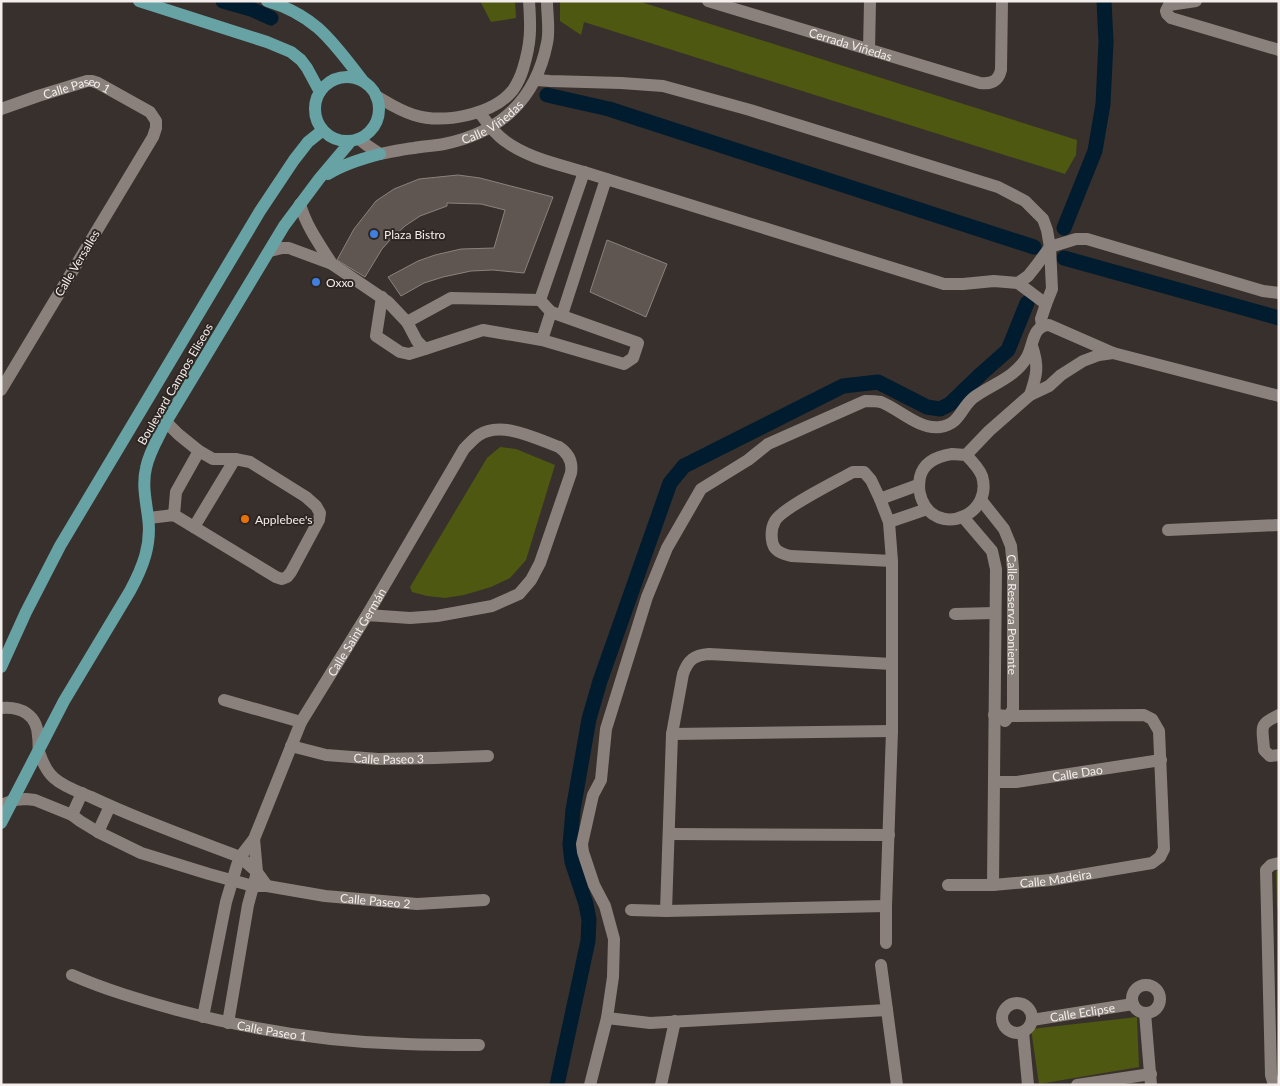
<svg xmlns="http://www.w3.org/2000/svg" width="1280" height="1086" font-family="Lato,sans-serif">
	<style>
		.green { fill: #4f5810 }
		.lines { fill: none; stroke-linecap: round; stroke-linejoin: round }
		.canal { stroke: #001c2e; stroke-width: 15 }
		.building { fill: #5f5651; stroke: #8b817d }
		.minor { stroke: #8b817c; stroke-width: 12 }
		.major { stroke: #67a3a5; stroke-width: 12 }
		.shop-dot { fill: #3f7fe0; stroke: #2e2622; stroke-width: 2 }
		.food-dot { fill: #e8710a; stroke: #2e2622; stroke-width: 2 }
		.labels { text-anchor: middle; dominant-baseline: central; stroke-width: 4; stroke-linejoin: round; paint-order: stroke }
		.street-label { font-size: 12px; fill: #f3edeb; stroke: #2e2622 }
		.poi-label { font-size: 12px; fill: #f3edeb; stroke: #2e2622; text-anchor: start }
	</style>
	<rect width="100%" height="100%" fill="#38302c"/>
	<path class="green" d="M 480,1 L 515,1 L 516,18 L 491,22 Z
		M 560,1 L 638,1 L 1077,140 L 1076,155 L 1065,174 L 584,22 L 581,35 L 560,21 Z
		M 500,447 L 516,449 L 555,465 L 526,560 L 510,578 L 491,587 L 464,595 L 445,598 L 427,596 L 412,592 L 410,587 L 487,458 Z
		M 1276,871 L 1279,871 L 1279,909 L 1277,909 Z
		M 1137,1017 L 1139,1067 L 1039,1084 L 1031,1029 Z"/>
	<g class="lines">
		<path class="canal" d="M 223,1 L 251,9 L 271,18
			M 547,95 L 609,109 L 1034,247
			M 1064,228 L 1095,151 L 1103,104 L 1106,42 L 1104,1
			M 1064,258 L 1279,318
			M 557,1085 L 588,941 L 589,920 L 586,904 L 572,862 L 570,845 L 573,810 L 589,719 L 600,681 L 670,483 L 684,466 L 843,386 L 878,382 L 927,407 L 940,409 L 950,404 L 981,374 L 1008,350 L 1027,303"/>
	</g>
	<path class="building" d="M 458,175 L 480,178 L 553,197 L 524,273 L 493,270 L 471,271 L 443,277 L 424,283 L 401,296 L 388,277 L 418,261 L 435,255 L 461,249 L 494,248 L 505,210 L 481,204 L 447,203 L 447,206 L 420,216 L 405,226 L 391,239 L 382,249 L 365,277 L 337,260 L 354,229 L 376,201 L 394,189 L 419,179 Z
		M 607,240 L 667,264 L 646,317 L 590,292 Z"/>
	<g class="lines">
		<g class="minor">
			<path id="s1" d="M 708,1 L 980,83 C 991,84 998,82 1001,70 L 1002,1"/>
			<path d="M 1196,1 L 1169,5 L 1166,11 L 1167,14 L 1171,18 L 1279,50"/>
			<path d="M 869,50 L 870,1"/>
			<path d="M 536,80 L 550,81 L 621,83 L 663,86 L 750,110 L 998,187 L 1025,201 L 1043,219 L 1047,230 L 1050,247 L 1052,289 L 1046,304"/>
			<path d="M 376,96 C 388,103 400,111 414,115 C 443,124 493,115 513,90 C 517,84 521,76 523,69 C 531,43 531,29 529,1"/>
			<path id="s2" d="M 1,109 L 38,96 L 87,81 L 92,81 L 98,83 L 150,112 L 156,121 L 156,128 L 153,137 L 1,390"/>
			<path d="M 480,113 C 487,123 495,134 505,141 C 528,158 558,164 584,172 L 944,284 L 963,284 L 994,281 L 1018,283 L 1046,304 L 1041,319 L 1042,326"/>
			<path id="s3" d="M 359,139 L 368,146 L 380,154 C 391,152 403,149 414,148 C 424,146 434,146 444,144 C 500,133 536,99 547,43 C 550,30 547,15 547,1"/>
			<path d="M 300,204 C 306,226 320,245 332,264"/>
			<path d="M 270,251 L 282,248 L 289,248 L 332,264 L 388,302 L 407,322 L 451,298 L 540,300 L 551,312 L 542,340"/>
			<path d="M 1018,283 L 1028,276 L 1036,266 L 1050,247 L 1076,239 L 1087,239 L 1263,291 L 1279,293"/>
			<path d="M 382,297 L 376,336 L 400,352 L 409,354 L 425,349"/>
			<path d="M 540,300 L 584,172"/>
			<path d="M 562,315 L 606,179"/>
			<path d="M 407,322 L 417,341 L 425,349 L 483,330 L 542,340 L 624,364 L 633,358 L 638,343 L 551,312"/>
			<path d="M 1030,395 C 1037,375 1039,366 1032,346"/>
			<path d="M 952,454 L 966,455 C 972,461 979,468 982,476 C 993,513 944,535 925,506 C 919,496 918,488 920,477 C 924,461 938,456 952,454 Z"/>
			<path d="M 966,455 L 989,431 L 1030,395 L 1049,386 L 1061,375 L 1083,361 L 1099,355 L 1113,353"/>
			<path d="M 880,499 L 918,485"/>
			<path id="s4" d="M 981,500 L 1004,529 L 1011,546 L 1013,569 L 1013,709 L 1009,716 L 1005,721"/>
			<path d="M 174,515 L 176,492 L 199,451"/>
			<path d="M 963,517 L 992,551 L 996,569 L 993,885"/>
			<path d="M 149,518 L 174,515 L 276,577 L 282,579 L 287,577 L 291,572 L 319,520 L 320,513 L 316,506 L 306,497 L 250,462 L 235,459 L 213,459 L 199,451 L 178,434 L 166,422"/>
			<path d="M 889,522 L 927,509"/>
			<path d="M 194,527 L 235,459"/>
			<path d="M 1168,530 L 1279,525"/>
			<path d="M 955,614 L 995,613"/>
			<path d="M 224,700 L 301,722"/>
			<path d="M 1,708 C 21,706 37,715 38,736 C 39,741 38,747 39,752 C 42,761 46,771 54,778 C 64,787 79,792 91,797 C 139,820 190,838 240,857 L 257,872 L 267,886"/>
			<path d="M 1279,715 C 1274,718 1267,720 1264,725 C 1261,729 1264,744 1264,750 L 1270,756 L 1279,755"/>
			<path d="M 672,734 L 892,731"/>
			<path id="s5" d="M 291,746 L 326,755 L 378,759 L 435,758 L 488,756"/>
			<path id="s6" d="M 994,782 L 1016,782 L 1161,760"/>
			<path id="s7" d="M 1,805 L 14,800 L 26,799 L 35,800 L 72,815 L 80,821 L 98,832 L 141,853 L 209,874 L 253,886 L 267,886 L 325,896 L 417,904 L 484,900"/>
			<path d="M 72,815 L 82,793"/>
			<path d="M 98,832 L 110,806"/>
			<path d="M 669,834 L 889,835"/>
			<path id="s8" d="M 948,885 L 993,885 L 1051,880 L 1152,863 L 1160,857 L 1164,849 L 1159,731 L 1152,719 L 1144,715 L 1009,716 L 994,715"/>
			<path d="M 631,910 L 666,911 L 886,906"/>
			<path d="M 666,911 L 672,734 L 683,674 C 688,660 694,655 709,654 L 892,664"/>
			<path d="M 886,943 L 886,906 L 892,731 L 892,561 L 889,522 L 880,499 L 871,480 L 864,472 L 853,472 C 837,481 782,508 775,521 C 771,528 771,533 772,540 C 773,551 782,554 791,556 L 892,561"/>
			<path d="M 881,965 L 897,1085"/>
			<path id="s9" d="M 72,975 C 106,990 141,1000 177,1010 C 252,1030 329,1042 406,1044 C 430,1045 455,1045 479,1045"/>
			<circle cx="1146" cy="999" r="14"/>
			<circle cx="1017" cy="1018" r="15"/>
			<path d="M 1145,1013 L 1151,1085"/>
			<path id="s10" d="M 203,1017 L 226,902 L 237,865 L 240,857 L 254,839 L 301,722 L 367,615 L 464,449 C 469,444 473,439 479,435 C 501,420 537,439 559,447 C 568,453 573,461 571,473 L 540,563 L 531,580 L 519,594 L 492,606 L 437,616 L 410,618 L 367,615"/>
			<path d="M 607,1018 L 650,1023 L 887,1010"/>
			<path id="s11" d="M 1032,1020 L 1133,1004"/>
			<path d="M 228,1023 L 248,905 L 257,872 L 254,839"/>
			<path d="M 1023,1032 L 1028,1085"/>
			<path d="M 590,1085 L 607,1018 L 613,977 L 614,939 L 605,906 L 594,885 L 583,852 L 582,844 L 593,795 L 601,780 L 606,729 L 647,597 L 667,548 L 701,489 L 748,460 L 768,444 L 865,401 C 870,401 876,401 881,402 C 899,409 919,430 940,427 C 960,424 960,409 973,398 C 992,384 1015,378 1027,357 C 1034,344 1032,326 1049,325 L 1113,353 L 1279,396"/>
			<path d="M 661,1085 L 675,1021"/>
			<path d="M 1077,1085 L 1151,1074"/>
			<path d="M 1274,1085 L 1271,1075 L 1266,870 L 1271,865 L 1279,863"/>
		</g>
		<path class="major" d="M 139,1 L 267,42 L 291,52 L 301,60 L 307,68 L 320,92
			M 267,1 C 284,6 304,16 318,28 C 335,43 349,63 363,81
			M315 109a32 32 0 1 1 64 0a32 32 0 1 1-64 0Z
			M 328,174 C 344,164 361,159 380,154
			M 1,667 L 26,612 L 60,546 L 260,211 L 294,160 L 308,142 L 323,130
			M 1,823 L 64,701 L 130,591 C 143,567 152,544 148,517 C 146,501 142,485 146,468 C 149,452 159,437 166,422 L 284,226 L 319,179 L 351,141"/>
	</g>
	<g class="shop-dot">
		<circle cx="374" cy="234" r="5"/>
		<circle cx="316" cy="282" r="5"/>
	</g>
	<circle class="food-dot" cx="245" cy="519" r="5"/>
	<g class="labels">
		<g class="street-label">
			<text stroke="none"><textPath href="#s1" startOffset="149">Cerrada Viñedas</textPath></text>
			<text stroke="none"><textPath href="#s2" startOffset="80">Calle Paseo 1</textPath></text>
			<text stroke="none"><textPath href="#s3" startOffset="144">Calle Viñedas</textPath></text>
			<text transform="translate(77 263) rotate(-59)">Calle Versalles</text>
			<text transform="translate(175 384) rotate(-60)">Boulevard Campos Eliseos</text>
			<text stroke="none"><textPath href="#s4" startOffset="124">Calle Reserva Poniente</textPath></text>
			<text stroke="none"><textPath href="#s10" startOffset="419">Calle Saint Germán</textPath></text>
			<text stroke="none"><textPath href="#s5" startOffset="99">Calle Paseo 3</textPath></text>
			<text stroke="none"><textPath href="#s6" startOffset="84">Calle Dao</textPath></text>
			<text stroke="none"><textPath href="#s8" startOffset="108">Calle Madeira</textPath></text>
			<text stroke="none"><textPath href="#s7" startOffset="394">Calle Paseo 2</textPath></text>
			<text stroke="none"><textPath href="#s11" startOffset="51">Calle Eclipse</textPath></text>
			<text stroke="none"><textPath href="#s9" startOffset="208">Calle Paseo 1</textPath></text>
		</g>
		<g class="poi-label">
			<text x="384" y="234">Plaza Bistro</text>
			<text x="326" y="282">Oxxo</text>
			<text x="255" y="519">Applebee's</text>
		</g>
	</g>
	<rect width="1280" height="1086" fill="none" stroke="#f3edeb" stroke-width="5"/>
</svg>
